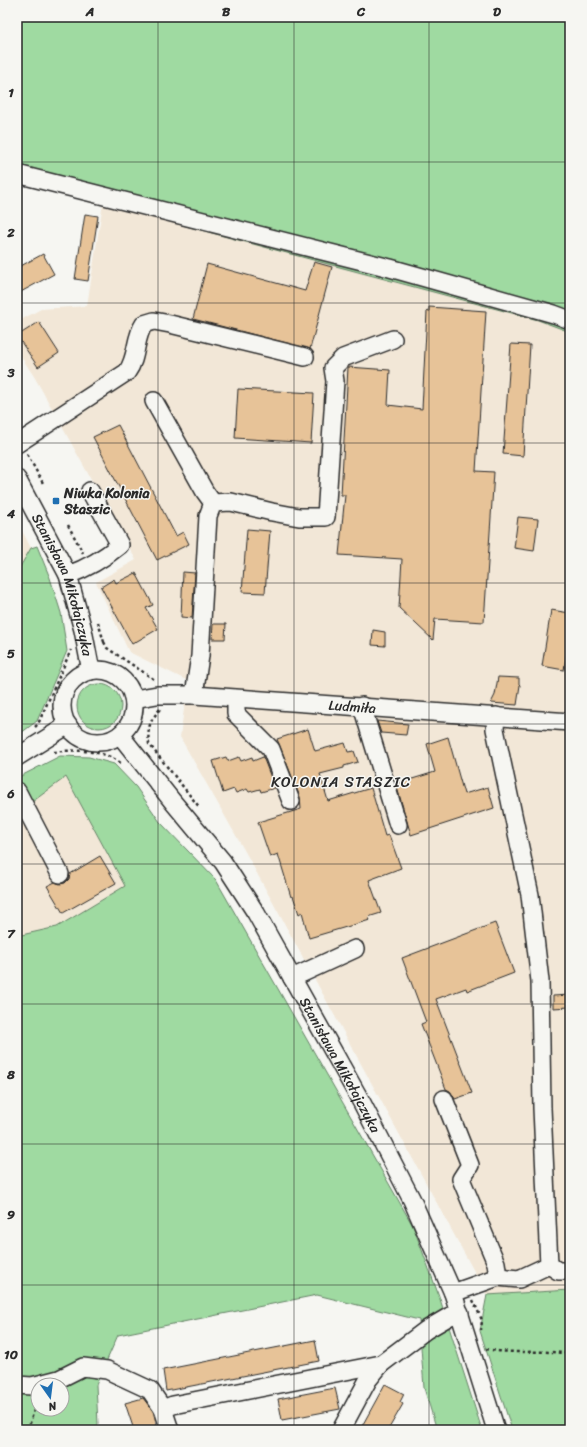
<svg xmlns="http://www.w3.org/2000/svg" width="587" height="1447" font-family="Sriracha,sans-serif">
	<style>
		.built { fill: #f2e7d7 }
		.green { fill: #9fdaa1; stroke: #658266; fill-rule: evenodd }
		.building { fill: #e7c398; stroke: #2b2b2b }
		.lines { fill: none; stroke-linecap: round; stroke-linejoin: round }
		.minor-casing { stroke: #2b2b2b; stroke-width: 20 }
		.path { stroke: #2b2b2b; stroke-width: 2.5; stroke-dasharray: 3 3; stroke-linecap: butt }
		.minor { stroke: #f6f6f2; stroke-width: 17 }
		.grid { fill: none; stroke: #2b2b2b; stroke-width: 1; stroke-opacity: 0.55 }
		.poi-dot { fill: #1f6fb2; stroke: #f6f6f2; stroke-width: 1.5 }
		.labels { text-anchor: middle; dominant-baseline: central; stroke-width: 3; stroke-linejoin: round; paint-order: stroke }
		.poi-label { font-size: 14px; font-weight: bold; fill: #2b2b2b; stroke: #f6f6f2; text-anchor: start }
		.street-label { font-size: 14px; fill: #2b2b2b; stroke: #f6f6f2 }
		.neighbourhood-label { font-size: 15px; letter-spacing: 1px; fill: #2b2b2b; stroke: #f6f6f2 }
		.neatline { fill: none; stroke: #2b2b2b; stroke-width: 1.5 }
		.grid-label { font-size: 13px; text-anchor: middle; font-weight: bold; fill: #2b2b2b }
	</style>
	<rect width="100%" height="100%" fill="#f6f6f2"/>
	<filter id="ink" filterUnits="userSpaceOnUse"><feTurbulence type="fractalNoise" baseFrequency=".025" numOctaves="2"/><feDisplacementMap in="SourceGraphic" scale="8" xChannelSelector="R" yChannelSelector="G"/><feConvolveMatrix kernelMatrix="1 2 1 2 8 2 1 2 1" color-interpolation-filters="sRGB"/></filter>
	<g filter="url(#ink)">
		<path class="built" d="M 103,203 L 538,320 L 570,332 L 570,1290 L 487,1295 L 247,855 L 180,737 L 188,681 L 129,652 L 96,582 L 136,560 L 35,378 L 17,350 L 17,322 L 41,309 L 87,306 Z
			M 17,521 L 31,548 L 17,572 Z
			M 66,777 L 126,887 L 57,927 L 17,936 L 17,813 Z"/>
		<path class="green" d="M 17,17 L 570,17 L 570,332 L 538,320 L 17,181 Z
			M 37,546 L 50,578 L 61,613 L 67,651 L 37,721 L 17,736 L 17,572 L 31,548 Z
			M77 706a22 22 0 1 1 44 0a22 22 0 1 1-44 0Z
			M 60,756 L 89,757 L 114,764 L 136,787 L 160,822 L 216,880 L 413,1226 L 439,1296 L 482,1430 L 437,1430 L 424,1388 L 419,1320 L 317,1295 L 118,1335 L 96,1385 L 98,1424 L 94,1430 L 17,1430 L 17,936 L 57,927 L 125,886 L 66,777 L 17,813 L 17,778 ZM 38,1385 L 62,1385 L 62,1409 L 38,1409 Z
			M 570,1290 L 570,1430 L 512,1430 L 480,1331 L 487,1295 Z"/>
		<path class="building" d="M 85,214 L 98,216 L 88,281 L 75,279 Z
			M 43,254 L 54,274 L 17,294 L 17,268 Z
			M 314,262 L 332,267 L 310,349 L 193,319 L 207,264 L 305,291 Z
			M 429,307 L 486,311 L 476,471 L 494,472 L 484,622 L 435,619 L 433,640 L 399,608 L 402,559 L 339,555 L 345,495 L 341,495 L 348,367 L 390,370 L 388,405 L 422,409 L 427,311 L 429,312 Z
			M 39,322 L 59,353 L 38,367 L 17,336 Z
			M 511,344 L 530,345 L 523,456 L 503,454 Z
			M 238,389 L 314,393 L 311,443 L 235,438 Z
			M 118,425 L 176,536 L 183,532 L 189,544 L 157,560 L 93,437 Z
			M 518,517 L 538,519 L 534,551 L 514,548 Z
			M 247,529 L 270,531 L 265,593 L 242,592 Z
			M 183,572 L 195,573 L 192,618 L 181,617 Z
			M 136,573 L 153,605 L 146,608 L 158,629 L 132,644 L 101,587 L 114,579 L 116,583 Z
			M 551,610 L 570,613 L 570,632 L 564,670 L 542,666 Z
			M 213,624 L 226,624 L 225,639 L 212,639 Z
			M 373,630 L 385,632 L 385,646 L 372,645 Z
			M 498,677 L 519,678 L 519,684 L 520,685 L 517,705 L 491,703 L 495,695 Z
			M 377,721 L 408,724 L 406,735 L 381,733 Z
			M 308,729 L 315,751 L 345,743 L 348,752 L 354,751 L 358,762 L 344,766 L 344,768 L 320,774 L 328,801 L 371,788 L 385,836 L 389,835 L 401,868 L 369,880 L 381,913 L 368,917 L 370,920 L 309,938 L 302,912 L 299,914 L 293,896 L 291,897 L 278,854 L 270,857 L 258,822 L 301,809 L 300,797 L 277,739 Z
			M 448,737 L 464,794 L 488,787 L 494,808 L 411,835 L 396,784 L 435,772 L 427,744 Z
			M 226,757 L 228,761 L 239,757 L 241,761 L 252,757 L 253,761 L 263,757 L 275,788 L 261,792 L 260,789 L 249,792 L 247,789 L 236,793 L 234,789 L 223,793 L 213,761 Z
			M 100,856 L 116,883 L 63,913 L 47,886 L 55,882 L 60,884 L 65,883 L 69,879 L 70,874 Z
			M 495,923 L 514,973 L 467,991 L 466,988 L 436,999 L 472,1093 L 455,1099 L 450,1091 L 446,1089 L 421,1024 L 426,1022 L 402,958 Z
			M 570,995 L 570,1007 L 553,1008 L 553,996 Z
			M 315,1340 L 319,1361 L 166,1391 L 163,1370 Z
			M 385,1384 L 404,1394 L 400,1402 L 403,1404 L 388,1430 L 369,1430 L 362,1426 Z
			M 335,1388 L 340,1409 L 282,1420 L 278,1399 Z
			M 143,1398 L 153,1411 L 158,1430 L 134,1430 L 125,1403 Z"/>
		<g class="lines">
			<g class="minor-casing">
				<g id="minor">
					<path d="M 17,174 L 390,268 L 554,314 L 570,320"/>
					<path d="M 154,401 L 205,492 L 213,503"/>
					<path d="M 17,444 L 127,372 C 138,357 134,339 144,324 L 154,321 L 170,324 L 305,357"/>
					<path id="s1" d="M 17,479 L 68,575 L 83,630 L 91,671"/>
					<path d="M 68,575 C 88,568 103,559 120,545 L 90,491"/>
					<circle cx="98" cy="706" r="36"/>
					<path d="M 194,695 L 200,656 L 208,516 L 213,503 L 231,502 L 272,512 L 299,517 L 326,517 L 335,381 L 333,368 L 343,358 L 393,339"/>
					<path id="s2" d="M 134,699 L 157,695 L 194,695 L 570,722"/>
					<path d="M 236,699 L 236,714 L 271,749 L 291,801"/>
					<path d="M 362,706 L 398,825"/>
					<path id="s3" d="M 120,735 L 173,802 L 223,862 L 256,913 L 362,1103 L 412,1200 L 453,1293 L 496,1430"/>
					<path d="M 17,757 L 68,725"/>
					<path d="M 17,791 L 60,874"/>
					<path d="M 292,978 L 355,949"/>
					<path d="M 444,1099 L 470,1165 L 461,1179 L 496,1263 L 498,1277"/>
					<path d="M 549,1265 L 558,1271 L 570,1271"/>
					<path d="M 453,1293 L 498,1277 L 519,1279 L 549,1265 L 542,1108 L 540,981 L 530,895 L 495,729 L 496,716"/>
					<path d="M 17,1385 L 32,1386 L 59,1379 L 83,1367 L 107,1370 L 150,1390 L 163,1409 L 170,1430"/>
					<path d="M 163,1409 L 173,1405 L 381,1364"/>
					<path d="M 341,1430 L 368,1380 L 381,1364 L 426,1330 L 450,1316 L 460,1313"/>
				</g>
			</g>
			<path class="path" d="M 69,17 L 101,17
				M 27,454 L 44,485
				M 68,525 L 83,553
				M 98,622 L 104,642 L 102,643
				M 104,642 L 107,648 L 155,680
				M 160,709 C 150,721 147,727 149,744 L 200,808
				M 35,727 L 38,724 L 71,650
				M 54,752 C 75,749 105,750 122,764
				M 473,1300 L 482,1320 L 481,1330
				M 486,1349 C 514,1355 542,1349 570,1354
				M 28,1430 L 37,1400"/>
			<use href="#minor" class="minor"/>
		</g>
	</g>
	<path class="grid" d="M 158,17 L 158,1430M 294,17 L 294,1430M 429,17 L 429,1430M 17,162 L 570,162M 17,303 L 570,303M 17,443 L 570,443M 17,583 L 570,583M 17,724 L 570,724M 17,864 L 570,864M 17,1004 L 570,1004M 17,1144 L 570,1144M 17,1285 L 570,1285"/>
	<rect class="poi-dot" x="52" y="497" width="8" height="8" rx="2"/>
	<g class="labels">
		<g class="poi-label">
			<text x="64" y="493">Niwka Kolonia<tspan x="64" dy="16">Staszic</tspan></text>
		</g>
		<g class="street-label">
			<text stroke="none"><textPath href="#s1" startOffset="116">Stanisława Mikołajczyka</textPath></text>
			<text stroke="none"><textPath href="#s2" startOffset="219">Ludmiła</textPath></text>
			<text stroke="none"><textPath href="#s3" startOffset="398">Stanisława Mikołajczyka</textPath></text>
		</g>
		<g class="neighbourhood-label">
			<text x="341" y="782">KOLONIA STASZIC</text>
		</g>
	</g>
	<rect width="587" height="1447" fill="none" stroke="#f6f6f2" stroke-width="44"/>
	<g transform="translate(50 1397) rotate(166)"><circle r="19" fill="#f6f6f2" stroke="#a5a5a2"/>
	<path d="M0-3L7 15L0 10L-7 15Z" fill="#1f6fb2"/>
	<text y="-6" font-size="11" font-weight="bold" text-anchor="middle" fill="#2b2b2b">N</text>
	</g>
	<rect x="22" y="22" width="543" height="1403" class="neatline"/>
	<g class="grid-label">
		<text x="90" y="16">A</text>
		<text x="226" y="16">B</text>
		<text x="361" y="16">C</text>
		<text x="497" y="16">D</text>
		<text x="11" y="97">1</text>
		<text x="11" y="237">2</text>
		<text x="11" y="377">3</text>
		<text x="11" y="518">4</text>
		<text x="11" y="658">5</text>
		<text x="11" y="798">6</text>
		<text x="11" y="938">7</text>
		<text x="11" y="1079">8</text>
		<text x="11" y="1219">9</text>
		<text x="11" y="1359">10</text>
	</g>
</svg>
